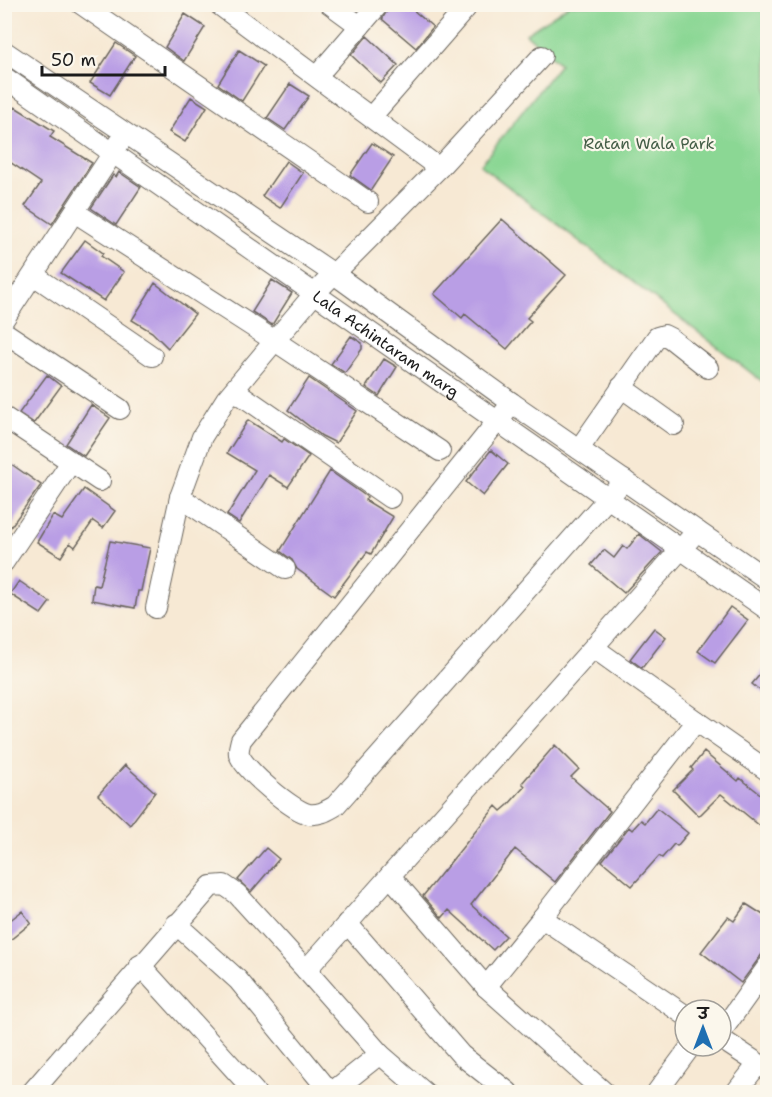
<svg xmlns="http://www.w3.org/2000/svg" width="772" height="1097" font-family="'Shantell Sans','Playpen Sans Deva',sans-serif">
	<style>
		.green { fill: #8bd794; stroke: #547a58; stroke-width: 1.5 }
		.building { fill: #b99ee5 }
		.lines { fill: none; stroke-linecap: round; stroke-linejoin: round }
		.minor-casing { stroke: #69645c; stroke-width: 22 }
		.minor { stroke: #fff; stroke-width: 20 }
		.labels { text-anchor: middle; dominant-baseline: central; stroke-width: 4.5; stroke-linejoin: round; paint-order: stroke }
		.park-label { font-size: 16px; fill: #435d46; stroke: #fbf7ec }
		.street-label { font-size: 16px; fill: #1c1c1c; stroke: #fbf7ec }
	</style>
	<rect width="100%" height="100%" fill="#fbf7ec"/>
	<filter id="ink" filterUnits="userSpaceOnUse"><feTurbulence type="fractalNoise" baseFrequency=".0167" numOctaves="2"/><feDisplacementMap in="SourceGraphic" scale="12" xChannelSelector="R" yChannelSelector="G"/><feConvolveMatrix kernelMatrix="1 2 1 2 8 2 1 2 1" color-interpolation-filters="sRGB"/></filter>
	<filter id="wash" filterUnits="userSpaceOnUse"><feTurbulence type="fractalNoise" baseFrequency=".008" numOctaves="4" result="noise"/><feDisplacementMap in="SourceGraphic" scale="24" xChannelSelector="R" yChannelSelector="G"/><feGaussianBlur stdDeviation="1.35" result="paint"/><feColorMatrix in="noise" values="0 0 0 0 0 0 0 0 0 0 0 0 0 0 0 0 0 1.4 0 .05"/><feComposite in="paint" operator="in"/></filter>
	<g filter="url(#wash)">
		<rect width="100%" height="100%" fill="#f7e9d4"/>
		<path class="green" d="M 569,5 L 767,5 L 767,385 L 480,165 L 560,64 L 526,34 Z"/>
		<g id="blocks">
			<path class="building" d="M 391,4 L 406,4 L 433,27 L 416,48 L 382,19 Z
				M 185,14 L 205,27 L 184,61 L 165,47 Z
				M 367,36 L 398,65 L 381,83 L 351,55 Z
				M 116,43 L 135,56 L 110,95 L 90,83 Z
				M 239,50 L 264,66 L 242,101 L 218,84 Z
				M 290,84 L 309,96 L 285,130 L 267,118 Z
				M 191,97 L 207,107 L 185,142 L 169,132 Z
				M 15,107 L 54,131 L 50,137 L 92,163 L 52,224 L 25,206 L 41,183 L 4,158 L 4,123 Z
				M 372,143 L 393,157 L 371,190 L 350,175 Z
				M 286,161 L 303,173 L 280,208 L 262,196 Z
				M 119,172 L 141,187 L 116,225 L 91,208 L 113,175 L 116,177 Z
				M 502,219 L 566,275 L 527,318 L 531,321 L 507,349 L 465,314 L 462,318 L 434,294 Z
				M 85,240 L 103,253 L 101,256 L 124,272 L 104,301 L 61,273 Z
				M 272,280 L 292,293 L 272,325 L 252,312 Z
				M 155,283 L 195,314 L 168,348 L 152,332 L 132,320 Z
				M 351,336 L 362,343 L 362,349 L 345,373 L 331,364 Z
				M 384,359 L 397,367 L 379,396 L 366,387 Z
				M 47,375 L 61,386 L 34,423 L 19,413 Z
				M 309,378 L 357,411 L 336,443 L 322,436 L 288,410 Z
				M 91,405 L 110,418 L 84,456 L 66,444 Z
				M 248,420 L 282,442 L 284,439 L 309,456 L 288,487 L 269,475 L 239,523 L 227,515 L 255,470 L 227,453 Z
				M 491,450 L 508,464 L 483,496 L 466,482 Z
				M 4,459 L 41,485 L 4,536 Z
				M 330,471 L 367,497 L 365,500 L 393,517 L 371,554 L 367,552 L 334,596 L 297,569 L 292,560 L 280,551 Z
				M 84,489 L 115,511 L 103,528 L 93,521 L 75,547 L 70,543 L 61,557 L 37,542 L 53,515 L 62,520 Z
				M 639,534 L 662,552 L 624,593 L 591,565 L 604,550 L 614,558 L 623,546 L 627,549 Z
				M 110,541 L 150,548 L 141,591 L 138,591 L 135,608 L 92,600 L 94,585 L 99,586 Z
				M 19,581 L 50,602 L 41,614 L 10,594 Z
				M 730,607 L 748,620 L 715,663 L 698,651 Z
				M 654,628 L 666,637 L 642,668 L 630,659 Z
				M 768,665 L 768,697 L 752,684 Z
				M 555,745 L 579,769 L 571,777 L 610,811 L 555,882 L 515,849 L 471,905 L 506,936 L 493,950 L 449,910 L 442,918 L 423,896 L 496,806 L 501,811 L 508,805 L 525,786 L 522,783 Z
				M 704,752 L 738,781 L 740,778 L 768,800 L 768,816 L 760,826 L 721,794 L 699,816 L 673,790 L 693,770 L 691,768 Z
				M 125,765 L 155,792 L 130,825 L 98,795 Z
				M 657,808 L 688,833 L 677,846 L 674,844 L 662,858 L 659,856 L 632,886 L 602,861 L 629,827 L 632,830 L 641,820 L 645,823 Z
				M 266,848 L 279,859 L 251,892 L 238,880 Z
				M 746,904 L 768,918 L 768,946 L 741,983 L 701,952 L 728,917 L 734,921 Z
				M 22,911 L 31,923 L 4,945 L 4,925 Z"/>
		</g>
	</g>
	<g filter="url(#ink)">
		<use href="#blocks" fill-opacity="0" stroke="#69645c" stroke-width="1.5"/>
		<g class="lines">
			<g class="minor-casing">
				<g id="minor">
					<path d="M 81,4 L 368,202"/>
					<path d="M 218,4 L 439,168"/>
					<path d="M 330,4 L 360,26"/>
					<path d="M 4,51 L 334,274 L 512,403 L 768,580"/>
					<path d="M 317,76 L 379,4"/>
					<path id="s1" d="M 4,77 L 768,610"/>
					<path d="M 371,117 L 466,8"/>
					<path d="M 76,213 L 275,341 L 440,451"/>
					<path d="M 35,276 L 152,356"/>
					<path d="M 4,319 L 120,142"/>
					<path d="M 4,332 L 120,409"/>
					<path d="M 621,387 L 674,425"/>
					<path d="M 234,390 L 390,498"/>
					<path d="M 512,403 L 241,740 C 240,744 238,749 239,754 C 243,769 294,812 309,814 C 320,815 326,811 335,806 L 624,480"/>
					<path d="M 4,417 L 100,481"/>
					<path d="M 579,449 L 657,337 L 664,335 L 670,338 L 708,368"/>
					<path d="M 180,497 L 285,569"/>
					<path d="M 4,562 L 71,462"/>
					<path d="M 156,608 L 180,497 L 202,437 L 226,399 L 314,294 L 439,168 L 542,56"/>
					<path d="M 594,648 L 696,721 L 542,918 L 685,1015"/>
					<path d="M 696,721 L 768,771"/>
					<path d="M 390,876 L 486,987 L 604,1092"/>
					<path d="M 347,923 L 461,1055 L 508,1092"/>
					<path d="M 176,924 L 238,980 L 330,1092"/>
					<path d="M 140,965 L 255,1092"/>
					<path d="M 306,970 L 380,1054"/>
					<path d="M 486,987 L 542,918"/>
					<path d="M 721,1032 L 768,966"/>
					<path d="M 721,1039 L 768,1070"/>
					<path d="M 32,1092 L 211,886 L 224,885 L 237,894 L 306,970 L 697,531"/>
					<path d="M 332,1092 L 380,1054 L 424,1092"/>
					<path d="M 657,1092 L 691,1046"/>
					<path d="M 736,1092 L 758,1064"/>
				</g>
			</g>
			<use href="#minor" class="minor"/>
		</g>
	</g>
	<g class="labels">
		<g class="park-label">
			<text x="649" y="143">Ratan Wala Park</text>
		</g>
		<g class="street-label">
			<text stroke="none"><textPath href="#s1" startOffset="466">Lala Achintaram marg</textPath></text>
		</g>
	</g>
	<rect width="772" height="1097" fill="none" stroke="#fbf7ec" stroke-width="24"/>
	<g transform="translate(703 1028)"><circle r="28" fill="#fbf7ec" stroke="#a29f99" stroke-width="1.5"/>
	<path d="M0-4.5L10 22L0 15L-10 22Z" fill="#1f6fb2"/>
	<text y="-9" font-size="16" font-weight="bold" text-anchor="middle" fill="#1c1c1c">उ</text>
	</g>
	<path d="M42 66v9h123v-9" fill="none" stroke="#1c1c1c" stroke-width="3"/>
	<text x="51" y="66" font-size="18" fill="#1c1c1c" stroke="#fbf7ec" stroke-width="4.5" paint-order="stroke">50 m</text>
</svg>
